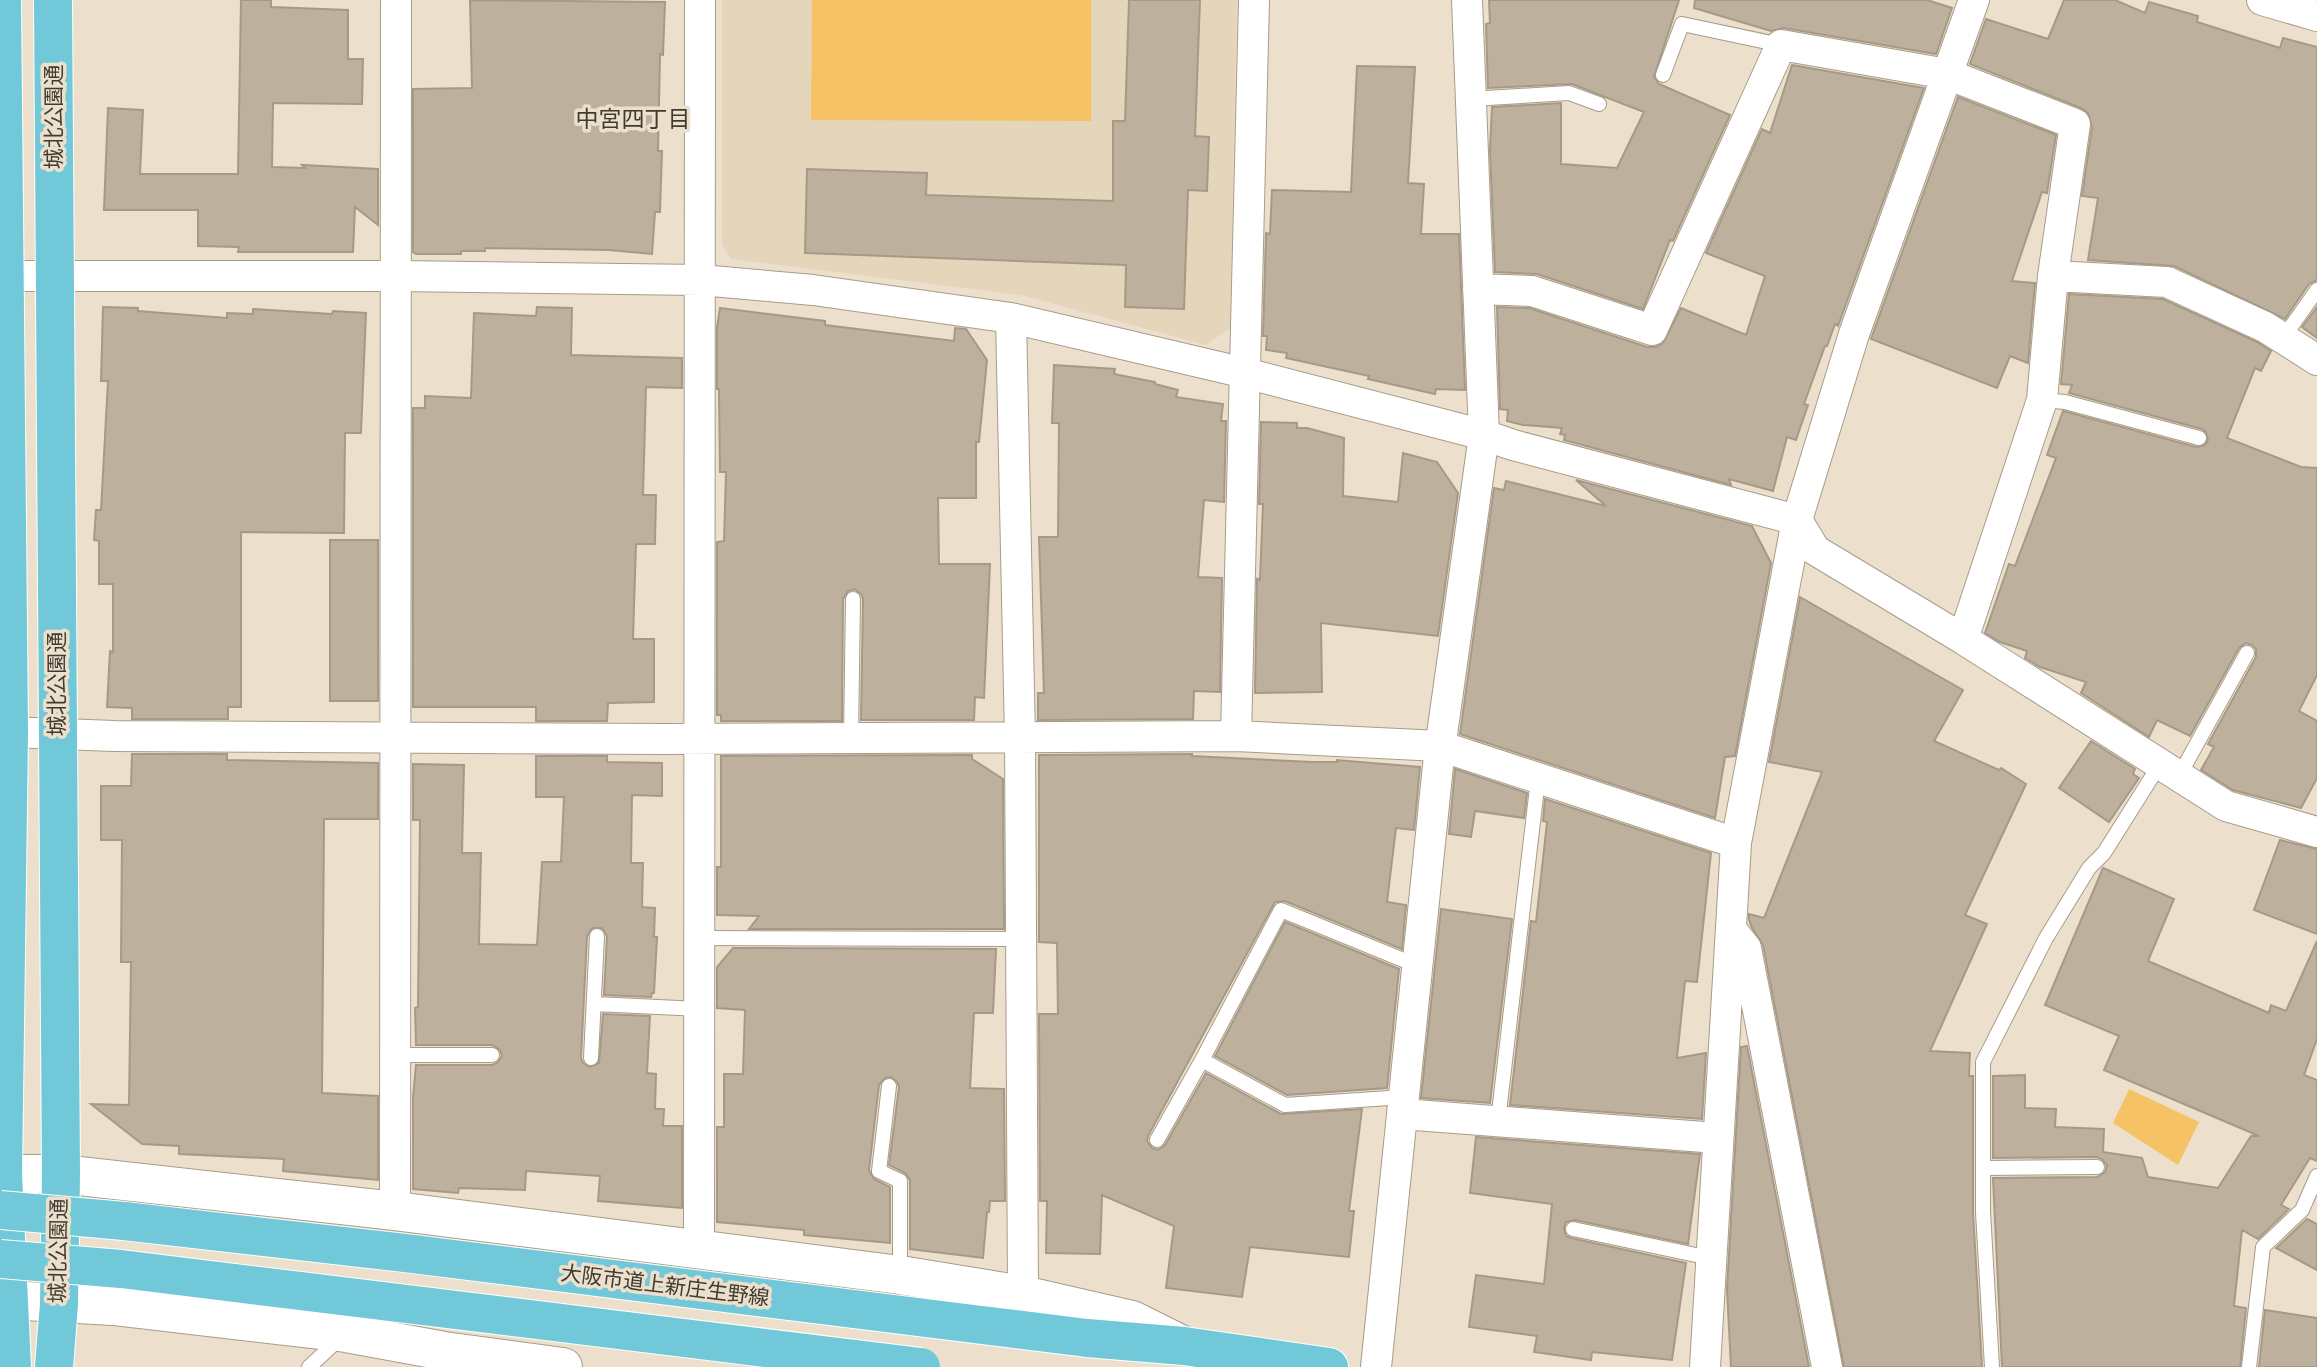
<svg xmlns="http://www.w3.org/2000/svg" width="2317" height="1367" font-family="'Varela Round','Noto Sans JP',sans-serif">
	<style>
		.built { fill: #e5d5ba }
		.green { fill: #f6c266 }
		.building { fill: #bdb19e; stroke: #a69a87; stroke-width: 2 }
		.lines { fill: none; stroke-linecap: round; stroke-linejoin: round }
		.lane-casing { stroke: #a89c89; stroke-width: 16 }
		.street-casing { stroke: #a89c89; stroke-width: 32 }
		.secondary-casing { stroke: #a89c89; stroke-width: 40 }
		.primary-casing { stroke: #fff; stroke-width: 40 }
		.lane { stroke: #fff; stroke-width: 14 }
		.street { stroke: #fff; stroke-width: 30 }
		.secondary { stroke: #fff; stroke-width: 38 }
		.primary { stroke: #71c8d8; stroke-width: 38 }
		.primary-bridge-casing { stroke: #fff; stroke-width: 40; stroke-linecap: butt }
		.primary-bridge { stroke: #71c8d8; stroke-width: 38 }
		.labels { text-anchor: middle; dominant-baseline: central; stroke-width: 7; stroke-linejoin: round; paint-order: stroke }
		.street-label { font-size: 21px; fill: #3f3a32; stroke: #ece0cc }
		.neighbourhood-label { font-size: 23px; fill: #3f3a32; stroke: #ece0cc }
	</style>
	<rect width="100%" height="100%" fill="#ece0cc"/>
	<path class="built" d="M 722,0 L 1237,0 L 1230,328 L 1206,345 L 1021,295 L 731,259 L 722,244 Z"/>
	<path class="green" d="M 812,0 L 1091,0 L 1091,121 L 811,120 Z
		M 2129,1089 L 2199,1122 L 2178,1165 L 2113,1123 Z"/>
	<path class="building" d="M 241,0 L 271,0 L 271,7 L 348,10 L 348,59 L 363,59 L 362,104 L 273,103 L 272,167 L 305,168 L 302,165 L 378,169 L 378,225 L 355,207 L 353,252 L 238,252 L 239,247 L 198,246 L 198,210 L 104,210 L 108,108 L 143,110 L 140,174 L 238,174 Z
		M 470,0 L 665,2 L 663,55 L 660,54 L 658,151 L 662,151 L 660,212 L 655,212 L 652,254 L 609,250 L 485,248 L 485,251 L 461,251 L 461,254 L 416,254 L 413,252 L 413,89 L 472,88 Z
		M 1129,0 L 1200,0 L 1195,136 L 1209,137 L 1207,191 L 1188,190 L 1184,309 L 1125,307 L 1126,265 L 805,253 L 807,169 L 927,173 L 926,195 L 1113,201 L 1113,121 L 1125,121 Z
		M 1489,0 L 1679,0 L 1654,77 L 1659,84 L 1730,115 L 1673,241 L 1670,240 L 1643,309 L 1537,274 L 1495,272 L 1490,149 L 1492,107 L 1561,103 L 1561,164 L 1617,168 L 1644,112 L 1572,84 L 1488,88 L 1486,24 L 1490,23 Z
		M 1695,0 L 1927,0 L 1952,8 L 1936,54 L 1784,28 L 1771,31 L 1694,8 Z
		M 2064,0 L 2115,0 L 2145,13 L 2149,2 L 2198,16 L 2197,22 L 2280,48 L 2283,38 L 2317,47 L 2317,280 L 2309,284 L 2285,319 L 2174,266 L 2088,260 L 2098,198 L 2082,196 L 2092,127 L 2088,113 L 2081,108 L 1970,64 L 1986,19 L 2048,39 Z
		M 1792,65 L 1924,88 L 1838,326 L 1835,324 L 1827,346 L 1825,346 L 1804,404 L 1808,405 L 1796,440 L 1787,437 L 1773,491 L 1729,479 L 1731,485 L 1564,440 L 1565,435 L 1560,434 L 1562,428 L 1523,425 L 1507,421 L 1508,410 L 1500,409 L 1497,307 L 1529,308 L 1647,347 L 1656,347 L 1663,343 L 1681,308 L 1746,335 L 1765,276 L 1706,253 L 1762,129 L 1770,133 Z
		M 1357,66 L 1415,67 L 1408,183 L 1424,184 L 1421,234 L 1459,234 L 1465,390 L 1436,389 L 1435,394 L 1368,379 L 1369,376 L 1286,358 L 1287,353 L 1266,350 L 1267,336 L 1263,336 L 1266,233 L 1270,234 L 1272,190 L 1351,192 Z
		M 1958,97 L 2056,135 L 2047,193 L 2042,192 L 2012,281 L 2035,283 L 2028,363 L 2010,356 L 1997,388 L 1871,339 Z
		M 2069,294 L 2163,299 L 2257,342 L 2271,351 L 2261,371 L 2255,368 L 2227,438 L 2301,467 L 2317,468 L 2317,675 L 2299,711 L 2317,721 L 2317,778 L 2301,808 L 2233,790 L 2201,770 L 2214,747 L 2208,744 L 2256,657 L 2256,649 L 2252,645 L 2246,643 L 2239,648 L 2190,736 L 2157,720 L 2149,737 L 2081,693 L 2086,682 L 2040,667 L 2025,658 L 2027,651 L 2000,642 L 1985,633 L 2009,564 L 2015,566 L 2056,458 L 2047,455 L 2063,411 L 2196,447 L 2205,445 L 2208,440 L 2206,432 L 2202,429 L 2069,393 L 2072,385 L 2061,384 Z
		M 103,307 L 138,308 L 138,311 L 227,318 L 227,313 L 253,314 L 253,309 L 332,314 L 333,311 L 366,313 L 361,433 L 345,433 L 344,533 L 241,532 L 241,707 L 228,707 L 228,719 L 132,719 L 132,708 L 107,707 L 110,651 L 113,652 L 113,584 L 99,584 L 99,541 L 94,540 L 96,510 L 101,510 L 108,381 L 101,381 Z
		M 537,307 L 572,308 L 571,355 L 682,358 L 682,388 L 646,387 L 643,495 L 656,495 L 655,544 L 636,544 L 633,639 L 654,639 L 654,702 L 608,703 L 607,721 L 536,721 L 536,707 L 413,707 L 413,408 L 425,408 L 425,396 L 471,398 L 474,313 L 536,316 Z
		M 2317,307 L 2317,338 L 2302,327 Z
		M 720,308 L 825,321 L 825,325 L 954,341 L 955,328 L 966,329 L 987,360 L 979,442 L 976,442 L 976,498 L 938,498 L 939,564 L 990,564 L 984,698 L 975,697 L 974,720 L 861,720 L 863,599 L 861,594 L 854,589 L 848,591 L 843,599 L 842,721 L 721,721 L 721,715 L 717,715 L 717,542 L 724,541 L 726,472 L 720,472 L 719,389 L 717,389 L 717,327 Z
		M 1054,365 L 1115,369 L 1114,374 L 1155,382 L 1155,384 L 1178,390 L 1176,397 L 1223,404 L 1221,421 L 1226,421 L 1224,502 L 1204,500 L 1198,577 L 1222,578 L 1220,692 L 1194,691 L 1193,719 L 1038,720 L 1038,693 L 1044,693 L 1039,537 L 1058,537 L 1059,423 L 1052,423 Z
		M 1261,422 L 1297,423 L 1297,428 L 1307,428 L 1344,438 L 1343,496 L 1398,502 L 1403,453 L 1437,462 L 1458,493 L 1438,636 L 1321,623 L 1322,692 L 1255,693 L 1257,579 L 1260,580 L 1263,504 L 1259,504 Z
		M 1576,480 L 1752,526 L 1771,563 L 1735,756 L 1725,757 L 1715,818 L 1460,734 L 1494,488 L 1504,490 L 1506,481 L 1606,506 Z
		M 330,540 L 378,540 L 378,701 L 330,701 Z
		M 1800,597 L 1963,690 L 1934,741 L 1999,770 L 2001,768 L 2026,784 L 1965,915 L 1987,924 L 1930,1051 L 1970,1053 L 1969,1076 L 1973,1076 L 1973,1212 L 1982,1367 L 1844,1367 L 1763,945 L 1751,926 L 1749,919 L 1749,914 L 1764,918 L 1822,772 L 1769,762 Z
		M 2091,741 L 2135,769 L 2133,774 L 2139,778 L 2109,822 L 2059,788 Z
		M 132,754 L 227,754 L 227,760 L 378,763 L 378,819 L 324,819 L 322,1093 L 378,1096 L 378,1180 L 283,1171 L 284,1159 L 179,1154 L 179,1146 L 142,1144 L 91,1104 L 129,1105 L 131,962 L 121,962 L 122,840 L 101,840 L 101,786 L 131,786 Z
		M 1192,754 L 1192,756 L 1312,762 L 1337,762 L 1337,760 L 1420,767 L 1414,830 L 1396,828 L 1387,902 L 1406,905 L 1402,949 L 1285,901 L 1275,902 L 1148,1136 L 1147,1141 L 1152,1148 L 1158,1150 L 1165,1145 L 1206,1073 L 1281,1114 L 1362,1109 L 1349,1211 L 1354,1211 L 1349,1257 L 1250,1247 L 1242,1297 L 1166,1288 L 1174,1226 L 1102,1195 L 1100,1254 L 1046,1253 L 1047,1201 L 1040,1201 L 1039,1014 L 1058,1014 L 1057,943 L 1039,942 L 1039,755 Z
		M 972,755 L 972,759 L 1003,779 L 1004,929 L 749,929 L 759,916 L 717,915 L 717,867 L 721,867 L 721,756 Z
		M 536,756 L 607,756 L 607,762 L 662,763 L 662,796 L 632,795 L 631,863 L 643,863 L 642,907 L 655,908 L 654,937 L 657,937 L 654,993 L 652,993 L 651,997 L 604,995 L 607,936 L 602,928 L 592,928 L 587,936 L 581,1058 L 583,1063 L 590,1067 L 599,1063 L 603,1014 L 650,1016 L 647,1073 L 656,1074 L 655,1109 L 664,1109 L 663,1126 L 682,1126 L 682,1208 L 598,1201 L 600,1176 L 526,1171 L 525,1190 L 459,1188 L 458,1193 L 413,1189 L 413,1097 L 416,1065 L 492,1065 L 497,1063 L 502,1056 L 500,1050 L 492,1045 L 416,1045 L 415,1008 L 418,1007 L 420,820 L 413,820 L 413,764 L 464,765 L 462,853 L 481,853 L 479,944 L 537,945 L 542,862 L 561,862 L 564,797 L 536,797 Z
		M 1455,769 L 1527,793 L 1524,818 L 1475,811 L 1471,837 L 1449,834 Z
		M 1545,799 L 1711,853 L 1697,982 L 1685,981 L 1677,1058 L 1706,1053 L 1702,1119 L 1510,1105 L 1531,921 L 1536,922 L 1544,850 L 1547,822 L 1543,821 Z
		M 2280,840 L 2317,849 L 2317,934 L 2254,910 Z
		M 2103,868 L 2174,899 L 2148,961 L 2269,1013 L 2271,1005 L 2286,1011 L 2317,941 L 2317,1039 L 2304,1075 L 2317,1080 L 2317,1161 L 2310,1158 L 2281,1205 L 2289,1209 L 2258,1239 L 2242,1230 L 2234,1306 L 2246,1308 L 2240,1367 L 2002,1367 L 1993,1178 L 2097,1177 L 2105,1172 L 2107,1166 L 2102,1159 L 2097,1157 L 1993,1158 L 1993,1076 L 2025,1075 L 2025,1108 L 2056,1109 L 2055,1127 L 2104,1129 L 2103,1152 L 2142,1158 L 2148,1177 L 2218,1188 L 2251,1136 L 2259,1136 L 2104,1070 L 2119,1036 L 2045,1005 Z
		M 1441,909 L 1512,919 L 1490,1103 L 1421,1098 Z
		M 1285,922 L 1399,969 L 1387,1088 L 1287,1095 L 1215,1056 Z
		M 733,948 L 996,949 L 993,1013 L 974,1013 L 970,1088 L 1004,1089 L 1005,1201 L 990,1201 L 989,1212 L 987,1212 L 983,1258 L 910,1249 L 910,1180 L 905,1173 L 889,1165 L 899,1087 L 897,1082 L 891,1077 L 885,1078 L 879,1085 L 869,1170 L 874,1179 L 890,1187 L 890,1243 L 804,1235 L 804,1230 L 717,1222 L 717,1127 L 724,1127 L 724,1074 L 743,1074 L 745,1010 L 717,1008 L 717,967 Z
		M 1747,1046 L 1809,1367 L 1731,1367 L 1727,1289 L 1741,1047 Z
		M 1476,1137 L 1700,1154 L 1688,1244 L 1575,1220 L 1566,1222 L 1564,1228 L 1566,1236 L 1571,1238 L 1686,1263 L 1672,1360 L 1592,1352 L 1591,1360 L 1534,1352 L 1537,1336 L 1469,1327 L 1476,1275 L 1544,1284 L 1552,1204 L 1470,1193 Z
		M 2307,1219 L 2317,1224 L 2317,1270 L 2276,1248 Z
		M 2265,1310 L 2317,1318 L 2317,1367 L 2259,1367 Z"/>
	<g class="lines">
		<g class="lane-casing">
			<path id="lane" d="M 1663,75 L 1682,24 L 1781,45
				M 1471,99 L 1569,93 L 1599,104
				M 2283,338 L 2317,290
				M 2042,400 L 2065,402 L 2199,438
				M 851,738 L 853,599
				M 2179,776 L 2247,653
				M 699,938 L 1022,939
				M 595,1004 L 700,1009
				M 396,1055 L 492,1055
				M 591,1058 L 597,936
				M 889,1086 L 879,1171 L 900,1181 L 900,1274
				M 1404,1097 L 1285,1105 L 1202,1060 L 1281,910 L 1418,966
				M 1498,1121 L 1538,779
				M 1157,1140 L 1202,1060
				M 1983,1168 L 2097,1167
				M 1573,1229 L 1710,1258
				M 309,1367 L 341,1337
				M 1992,1367 L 1983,1212 L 1983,1062 L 2046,938 L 2089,868 L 2104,853 L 2160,764
				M 2249,1367 L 2263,1247 L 2302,1210 L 2317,1176"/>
		</g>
		<g class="street-casing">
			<path id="street" d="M 2262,0 L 2317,16
				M 0,276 L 396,276 L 701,280 L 813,290 L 1011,318 L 1245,373 L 1484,435 L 1513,445 L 1797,520 L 1815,550 L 1963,639 L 2226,806 L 2317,832
				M 1478,289 L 1532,291 L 1652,330 L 1781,45 L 1947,74 L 2075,124 L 2053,276
				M 1011,318 L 1020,737 L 1023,1295
				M 1963,639 L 2042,400 L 2053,276 L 2167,282 L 2265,327 L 2317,360
				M 9,732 L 114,736 L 665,739 L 1236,736 L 1440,746 L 1736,843
				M 1236,736 L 1254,0
				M 1733,932 L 1746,948 L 1827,1367
				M 1402,1114 L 1717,1138
				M 395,1211 L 396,0
				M 699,1251 L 700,0
				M 1376,1367 L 1439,756 L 1484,435 L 1467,0
				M 1705,1367 L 1736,843 L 1797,520 L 1854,334 L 1974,0"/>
		</g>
		<g class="secondary-casing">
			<path id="secondary" d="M 3,1174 L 61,1174 L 395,1211 L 900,1275 L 1023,1295 L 1132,1320 L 1184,1346
				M 8,1300 L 113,1306 L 346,1333 L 444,1351 L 563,1367"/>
		</g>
		<g class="primary-casing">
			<path id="primary" d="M 2,0 L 9,732 L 3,1174 L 12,1367
				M 53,0 L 61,1174 L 59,1304 L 54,1367
				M 990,1326 L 1087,1338 L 1184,1346 L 1329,1367"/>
		</g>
		<use href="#lane" class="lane"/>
		<use href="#street" class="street"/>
		<use href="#secondary" class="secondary"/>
		<use href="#primary" class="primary"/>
		<g class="primary-bridge-casing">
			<path id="primary-bridge" d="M 0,1210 L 124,1221 L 405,1253 L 990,1326
				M 0,1259 L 121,1269 L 921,1367"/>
		</g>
		<use href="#primary-bridge" class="primary-bridge"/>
	</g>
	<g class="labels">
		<g class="street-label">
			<text transform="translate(54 117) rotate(-90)">城北公園通</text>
			<text transform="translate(57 684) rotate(-90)">城北公園通</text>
			<text transform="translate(59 1251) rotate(-89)">城北公園通</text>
			<text transform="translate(665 1286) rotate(7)">大阪市道上新庄生野線</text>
		</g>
		<g class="neighbourhood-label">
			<text x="633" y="120">中宮四丁目</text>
		</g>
	</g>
</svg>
